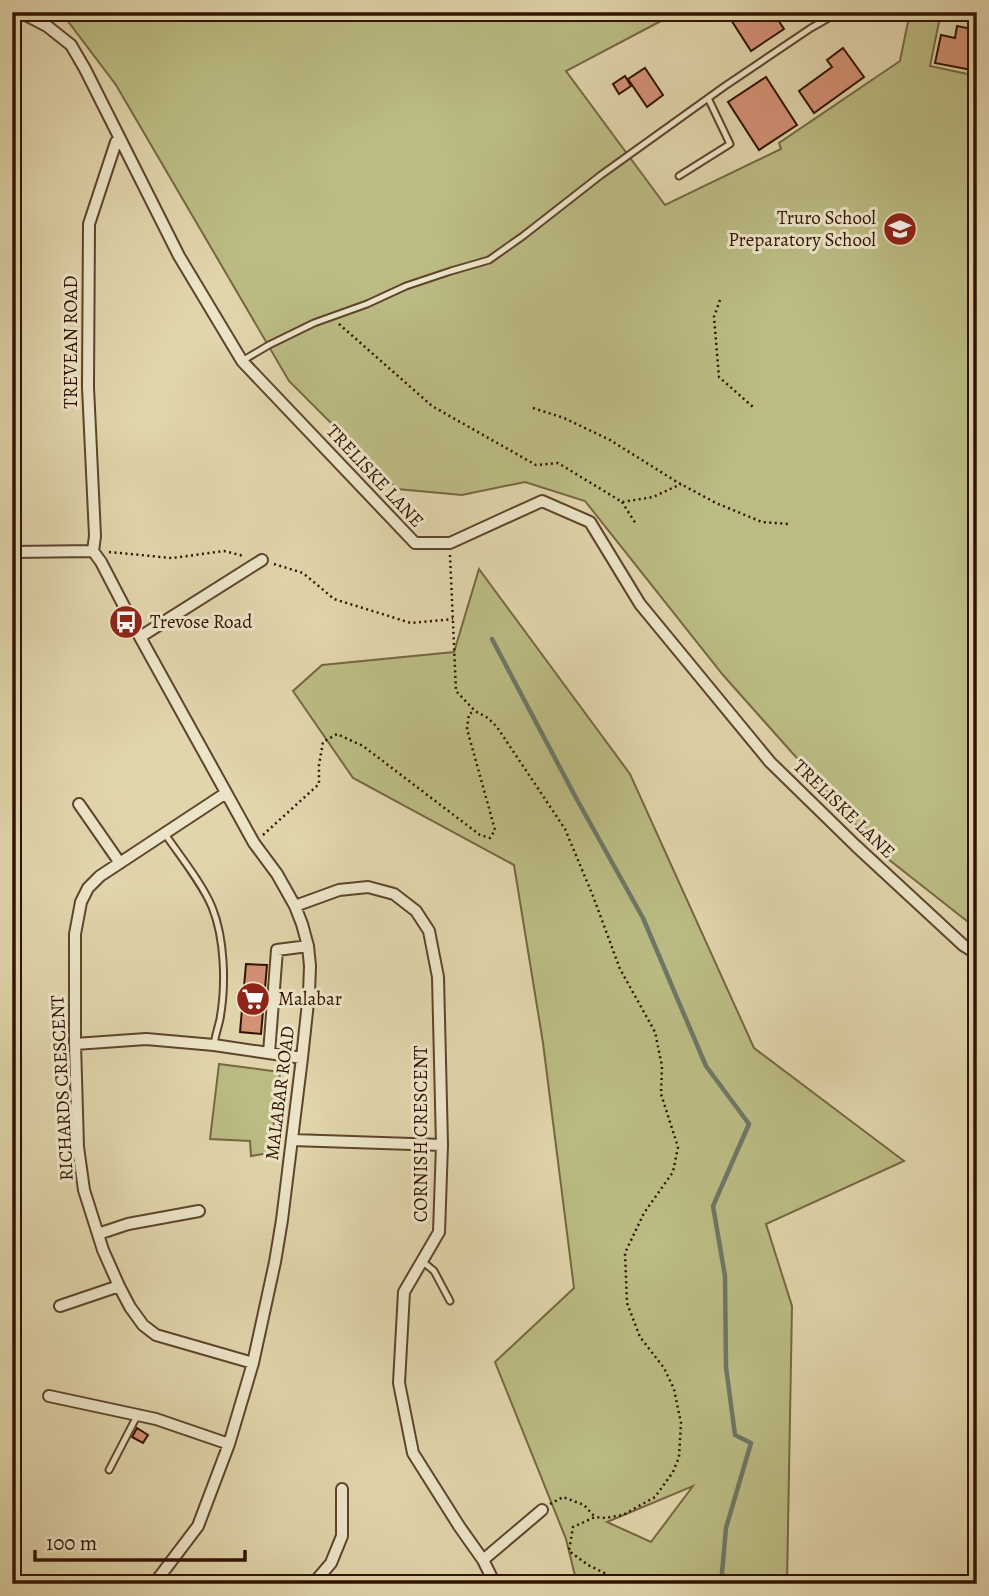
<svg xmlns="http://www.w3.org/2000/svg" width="989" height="1596" font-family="Alegreya,serif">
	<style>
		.green { fill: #bbbb83; stroke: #766742; stroke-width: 2; fill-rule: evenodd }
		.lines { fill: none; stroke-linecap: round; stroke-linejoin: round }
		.stream { stroke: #6d7765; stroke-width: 4.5 }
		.building { fill: #d39175; stroke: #321300; stroke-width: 2 }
		.lane-casing { stroke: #5e442b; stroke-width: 9 }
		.street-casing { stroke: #5e442b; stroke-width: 14 }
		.path { stroke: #321300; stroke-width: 2.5; stroke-dasharray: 2 3.5; stroke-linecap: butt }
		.lane { stroke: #ece4c8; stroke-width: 5 }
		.street { stroke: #ece4c8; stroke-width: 10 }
		.labels { text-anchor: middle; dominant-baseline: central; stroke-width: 6; stroke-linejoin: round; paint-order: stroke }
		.poi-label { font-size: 19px; fill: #321300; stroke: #ece4c8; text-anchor: start }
		.street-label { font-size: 19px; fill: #321300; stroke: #ece4c8 }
	</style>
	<rect width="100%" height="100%" fill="#e1d5ab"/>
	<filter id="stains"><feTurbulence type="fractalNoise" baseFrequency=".00286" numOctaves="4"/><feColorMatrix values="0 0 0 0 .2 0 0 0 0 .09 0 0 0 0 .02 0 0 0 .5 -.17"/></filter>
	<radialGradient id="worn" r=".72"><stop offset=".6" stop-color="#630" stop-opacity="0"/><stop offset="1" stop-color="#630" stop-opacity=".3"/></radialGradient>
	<path class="green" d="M 61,12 L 678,12 L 566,71 L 665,205 L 781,149 L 779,143 L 900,61 L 910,12 L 941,12 L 930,66 L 977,76 L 977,929 L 883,855 L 723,675 L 585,501 L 525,482 L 462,495 L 397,489 L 289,381 L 116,85 Z
		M 479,569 L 630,774 L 754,1048 L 904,1161 L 766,1224 L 792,1306 L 787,1584 L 577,1584 L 566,1539 L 495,1362 L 574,1288 L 543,1043 L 514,865 L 353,778 L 293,691 L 322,665 L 454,652 ZM 693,1486 L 651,1542 L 607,1522 Z
		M 219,1064 L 280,1072 L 270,1153 L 251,1156 L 250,1141 L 210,1139 Z"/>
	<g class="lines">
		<path class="stream" d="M 492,639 L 575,796 L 643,918 L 706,1066 L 749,1124 L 713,1206 L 725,1276 L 726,1367 L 735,1435 L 751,1443 L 726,1528 L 721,1584"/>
	</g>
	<path class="building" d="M 726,12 L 773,12 L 784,29 L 751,51 Z
		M 957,26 L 977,30 L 977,71 L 935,63 L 941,35 L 955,38 Z
		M 843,48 L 864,77 L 814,113 L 799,91 L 832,67 L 827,60 Z
		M 645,68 L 663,95 L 647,107 L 628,79 Z
		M 625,76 L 631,86 L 619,94 L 613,84 Z
		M 766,77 L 797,125 L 759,150 L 728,102 Z
		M 246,964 L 267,965 L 261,1034 L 240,1032 Z
		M 137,1428 L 148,1435 L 143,1443 L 132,1437 Z"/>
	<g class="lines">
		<g class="lane-casing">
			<path id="lane" d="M 679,176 L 730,144 L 708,98
				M 242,361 L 269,345 L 314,323 L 367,304 L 406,286 L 451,271 L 489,260 L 523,236 L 601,175 L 725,86 L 811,28 L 839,12
				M 165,834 C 180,856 202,883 212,907 C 225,939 226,985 220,1019 C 218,1028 215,1036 214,1045
				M 422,1261 L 434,1271 L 450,1301
				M 109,1470 L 138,1414"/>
		</g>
		<g class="street-casing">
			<path id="street" d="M 20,12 L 47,26 L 71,45 L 85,69 L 179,256 L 242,361 L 415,543 L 450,543 L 542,501 L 590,522 L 640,604 L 770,762 L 856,846 L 963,945 L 977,954
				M 93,551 L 101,562 L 140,637 L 254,843 L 277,874 L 295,906 L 302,924 L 308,946 L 310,966 L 309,993 L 302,1058 L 282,1220 L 275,1262 L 253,1363 L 229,1444 L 198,1526 L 154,1584
				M 93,551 L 95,536 L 88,387 L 89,224 L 116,142 L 120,139
				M 12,552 L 93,551
				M 140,637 L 262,560
				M 226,793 L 100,876 L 88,888 L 81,902 L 75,934 L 75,1044 L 78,1147 L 84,1190 L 103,1250 L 119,1286 L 130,1307 L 143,1325 L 156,1335 L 253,1363
				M 79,804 L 120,863
				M 295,906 L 339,890 L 368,887 L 394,894 L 416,911 L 429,931 L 438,977 L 442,1145 L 439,1232 L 404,1292 L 399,1383 L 413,1453 L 459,1526 L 483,1560 L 495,1584
				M 75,1044 L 146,1039 L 214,1045 L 302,1058
				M 269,1053 L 277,950 L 308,946
				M 292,1140 L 442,1145
				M 98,1234 L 128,1224 L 199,1211
				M 60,1306 L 119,1286
				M 49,1396 L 156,1419 L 229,1444
				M 483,1560 L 542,1510
				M 313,1584 L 331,1563 L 342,1536 L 342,1489"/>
		</g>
		<path class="path" d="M 720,300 L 714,317 L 719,377 L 753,407
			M 339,324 L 432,406 L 536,465 L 558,463 L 622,502 L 653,497 L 681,484
			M 533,408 L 564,418 L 610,440 L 677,482 L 716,503 L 762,522 L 789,524
			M 622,502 L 636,524
			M 109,552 L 172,558 L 224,551 L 244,556
			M 450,555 L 456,691 L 475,711 L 488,718 L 497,727 L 565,829 L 593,896 L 620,969 L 655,1032 L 662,1066 L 661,1094 L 678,1147 L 673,1172 L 644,1213 L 625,1253 L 627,1303 L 640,1337 L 664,1368 L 674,1389 L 681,1423 L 679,1457 L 673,1472 L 655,1497 L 623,1515 L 605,1518 L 595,1517 L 573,1527 L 569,1551 L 588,1565 L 615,1578 L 622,1584
			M 274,564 L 303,573 L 334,599 L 411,623 L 453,619
			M 263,835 L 319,784 L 319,765 L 323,742 L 337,734 L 363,746 L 480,835 L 490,838 L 495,830 L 467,729 L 469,714 L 475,711
			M 550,1504 L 563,1497 L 584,1505 L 595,1517"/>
		<use href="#lane" class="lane"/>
		<use href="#street" class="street"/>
	</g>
	<defs>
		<g id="school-disc" transform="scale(1.75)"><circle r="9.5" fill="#8f2418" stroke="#ece4c8"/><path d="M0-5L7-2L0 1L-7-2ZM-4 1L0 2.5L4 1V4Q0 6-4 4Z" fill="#fff"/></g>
		<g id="bus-disc" transform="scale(1.75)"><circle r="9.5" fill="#8f2418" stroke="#ece4c8"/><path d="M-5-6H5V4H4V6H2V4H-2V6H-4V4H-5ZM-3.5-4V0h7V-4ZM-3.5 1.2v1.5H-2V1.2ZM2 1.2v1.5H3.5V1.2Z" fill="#fff"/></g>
		<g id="supermarket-disc" transform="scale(1.75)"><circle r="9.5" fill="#8f2418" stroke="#ece4c8"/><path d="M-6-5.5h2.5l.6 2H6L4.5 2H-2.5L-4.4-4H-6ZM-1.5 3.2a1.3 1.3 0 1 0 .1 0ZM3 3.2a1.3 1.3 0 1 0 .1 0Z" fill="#fff"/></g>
	</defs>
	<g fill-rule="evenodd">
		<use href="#school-disc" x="900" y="229"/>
		<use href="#bus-disc" x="126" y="622"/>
		<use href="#supermarket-disc" x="253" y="999"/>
	</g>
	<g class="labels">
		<g class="poi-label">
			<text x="876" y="218" text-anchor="end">Truro School<tspan x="876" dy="22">Preparatory School</tspan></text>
			<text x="150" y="622">Trevose Road</text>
			<text x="278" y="999">Malabar</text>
		</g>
		<g class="street-label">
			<text transform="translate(71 342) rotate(-90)">TREVEAN ROAD</text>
			<text transform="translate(375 476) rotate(47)">TRELISKE LANE</text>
			<text transform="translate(844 809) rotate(44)">TRELISKE LANE</text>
			<text transform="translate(62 1088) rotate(-93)">RICHARDS CRESCENT</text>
			<text transform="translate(280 1093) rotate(-83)">MALABAR ROAD</text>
			<text transform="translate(421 1134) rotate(-90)">CORNISH CRESCENT</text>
		</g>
	</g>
	<rect width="989" height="1596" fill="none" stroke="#e1d5ab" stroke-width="42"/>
	<rect x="14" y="14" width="961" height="1568" fill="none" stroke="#321300" stroke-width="3.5"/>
	<rect x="21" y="21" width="947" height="1554" fill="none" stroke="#321300" stroke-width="2"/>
	<path d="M35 1550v10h210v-10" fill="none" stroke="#321300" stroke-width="3.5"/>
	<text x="46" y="1550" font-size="21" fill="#321300" stroke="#ece4c8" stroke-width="5" paint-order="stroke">100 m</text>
	<rect width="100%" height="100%" filter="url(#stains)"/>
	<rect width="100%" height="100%" fill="url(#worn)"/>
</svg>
